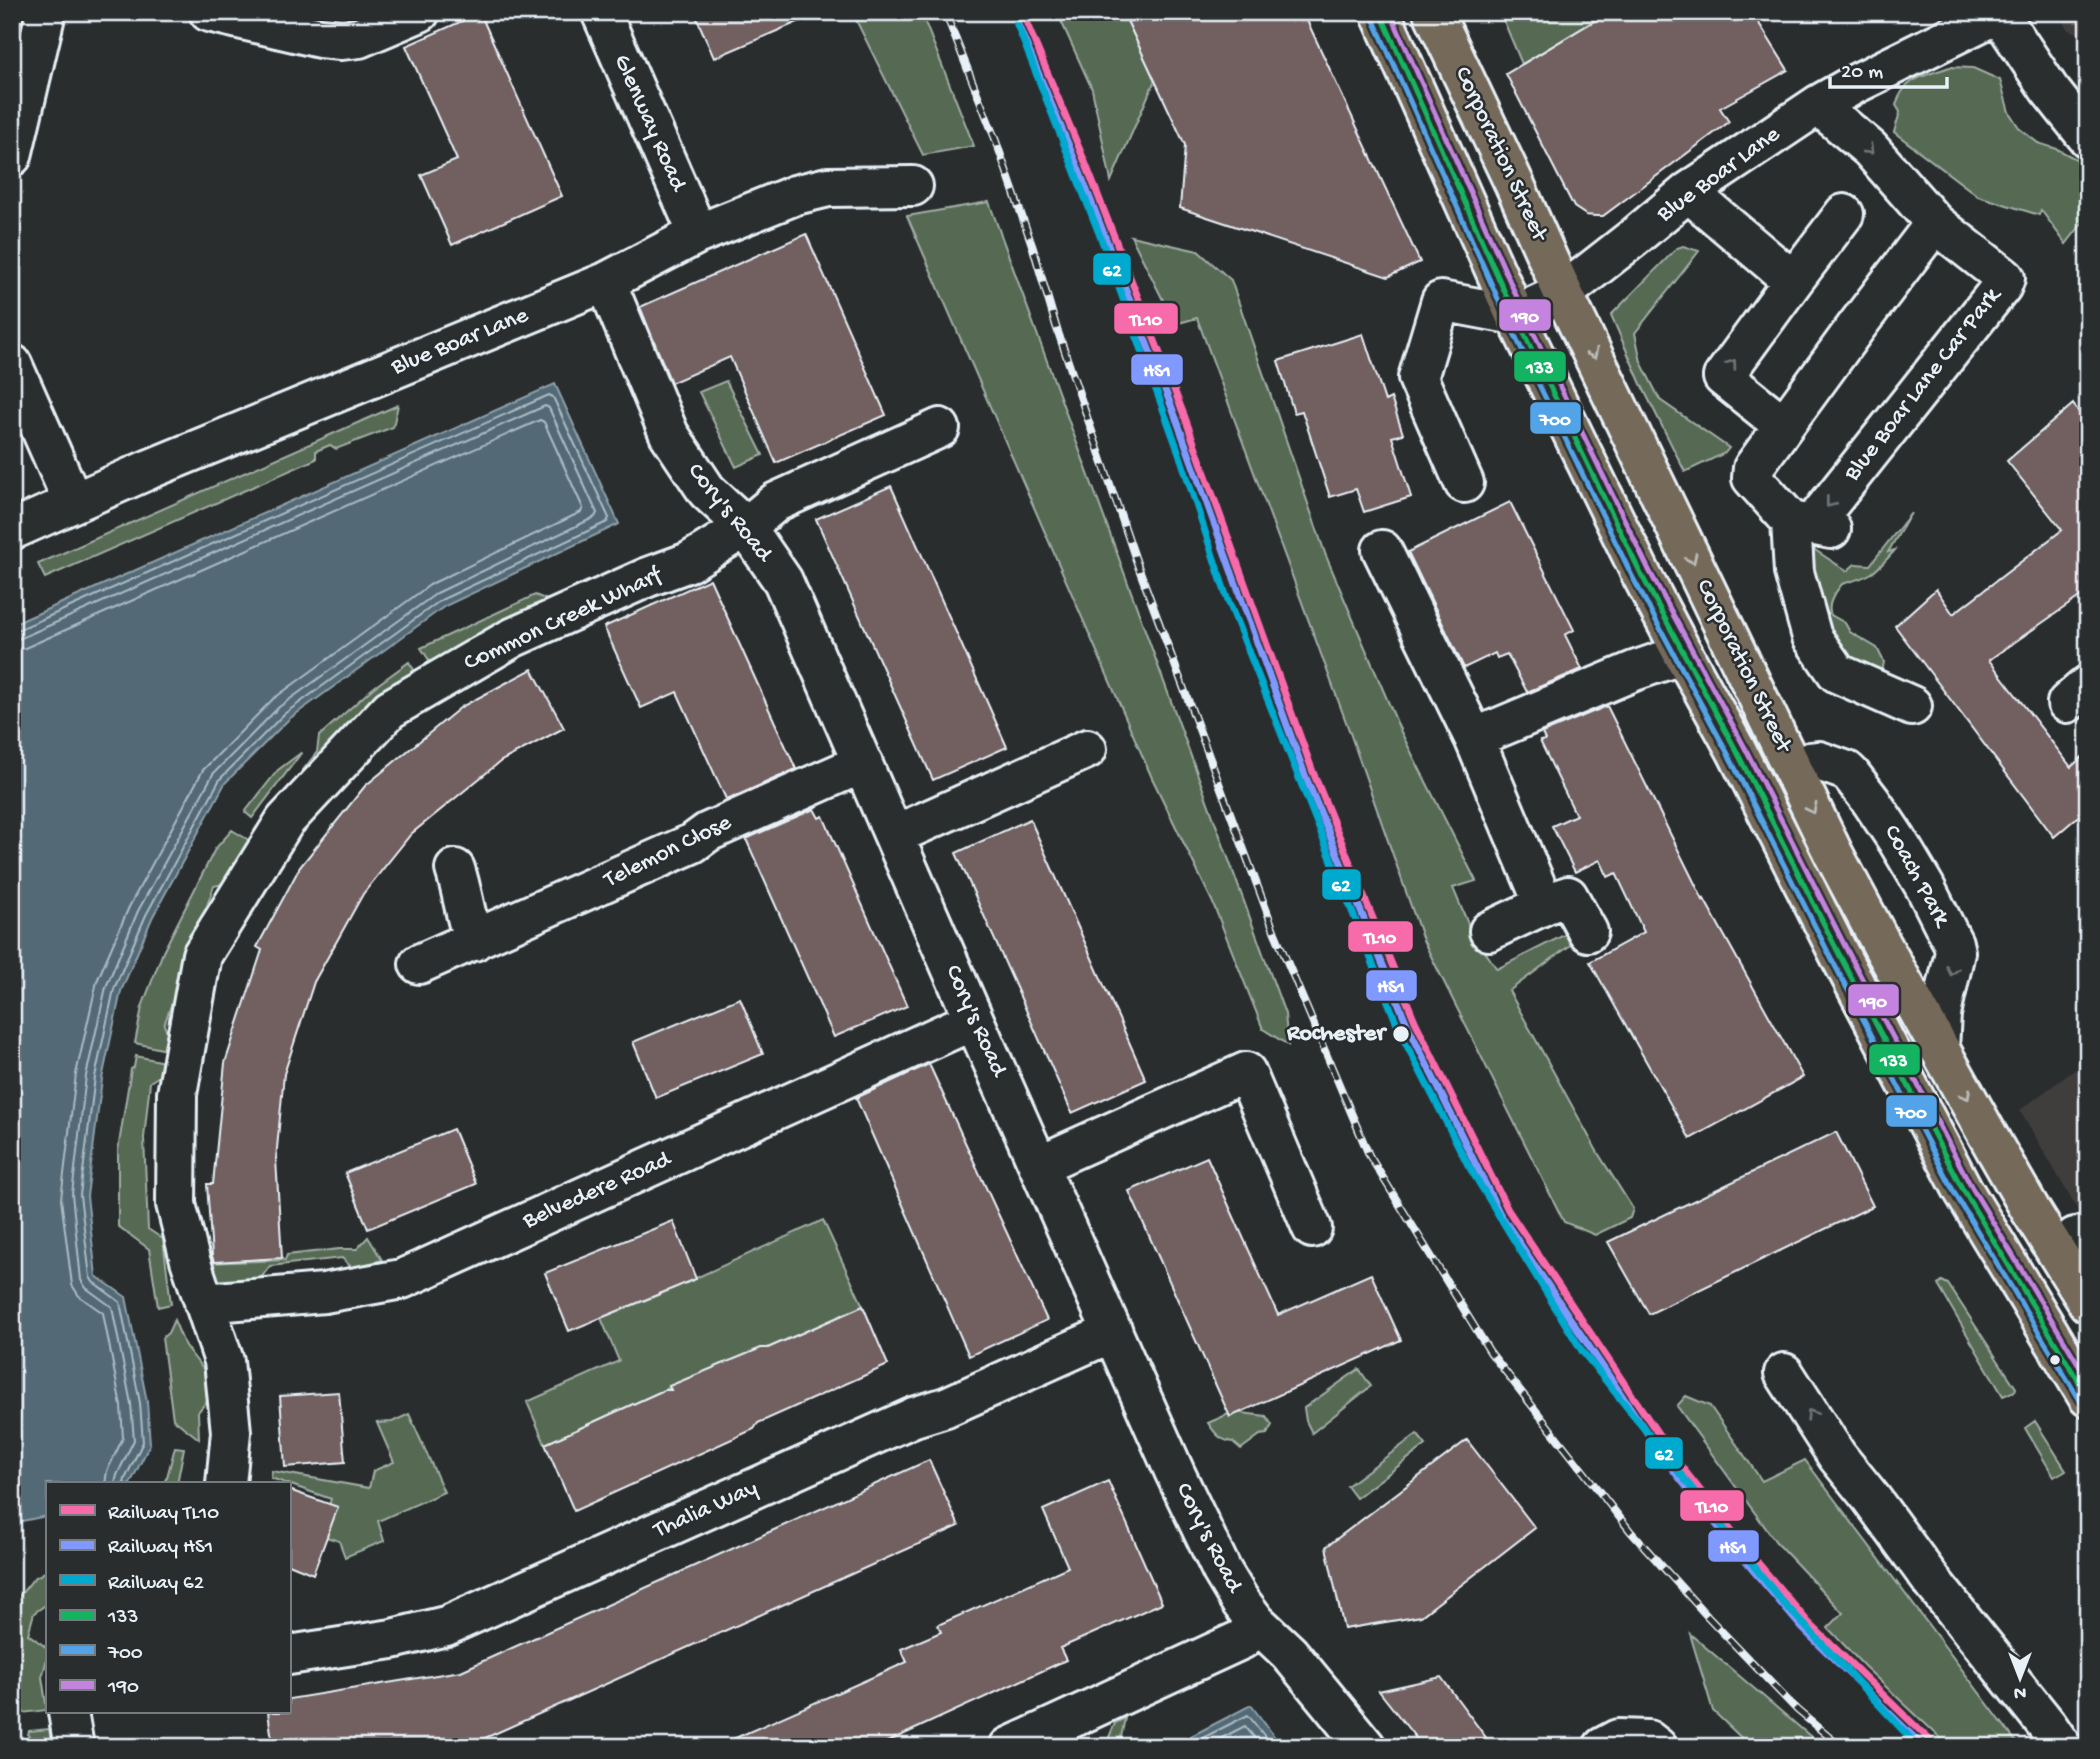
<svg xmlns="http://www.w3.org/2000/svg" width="2100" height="1759" font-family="'Gochi Hand',sans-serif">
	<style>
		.built { fill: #403c3c }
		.green { fill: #576a53; stroke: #a0aea6; stroke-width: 2 }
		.water { fill: #526a76; stroke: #8ea0aa; stroke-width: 2 }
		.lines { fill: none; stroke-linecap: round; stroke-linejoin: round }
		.shore { stroke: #acbbc4; stroke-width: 2 }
		.building { fill: #725f5e; stroke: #e8f1f8; stroke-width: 2 }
		.minor-casing { stroke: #e8f1f8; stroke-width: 44 }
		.major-casing { stroke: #e8f1f8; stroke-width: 44 }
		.minor { stroke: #2a2d2e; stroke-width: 38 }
		.major { stroke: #746a5a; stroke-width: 38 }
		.rail-casing { stroke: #e8f1f8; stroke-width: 8 }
		.rail { stroke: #2a2d2e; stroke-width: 5; stroke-dasharray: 16; stroke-linecap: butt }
		.bus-1-casing { stroke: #2a2d2e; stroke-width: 10 }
		.bus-2-casing { stroke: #2a2d2e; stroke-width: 10 }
		.bus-3-casing { stroke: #2a2d2e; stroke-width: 10 }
		.bus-1 { stroke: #13b361; stroke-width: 5 }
		.bus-2 { stroke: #53a3e8; stroke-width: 5 }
		.bus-3 { stroke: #c483df; stroke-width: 5 }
		.rail-1-casing { stroke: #2a2d2e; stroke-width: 12 }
		.rail-2-casing { stroke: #2a2d2e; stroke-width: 12 }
		.rail-3-casing { stroke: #2a2d2e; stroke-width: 12 }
		.rail-1 { stroke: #f86bab; stroke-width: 7 }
		.rail-2 { stroke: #8099ff; stroke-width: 7 }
		.rail-3 { stroke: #00a9ce; stroke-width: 7 }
		.oneway { stroke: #6c7275 }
		.oneway2 { stroke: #babbb9 }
		.stop-dot { fill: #e8f1f8; stroke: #2a2d2e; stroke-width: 2.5 }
		.labels { text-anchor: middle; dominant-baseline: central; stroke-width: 5; stroke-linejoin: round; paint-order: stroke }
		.street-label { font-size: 24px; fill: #e8f1f8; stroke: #2a2d2e }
		.stop-label { font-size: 24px; font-weight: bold; fill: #e8f1f8; stroke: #2a2d2e; text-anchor: end }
		.line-badge { stroke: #2a2d2e; stroke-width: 2.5 }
		.badge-label { font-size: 19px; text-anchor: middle; font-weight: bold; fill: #fff }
	</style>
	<rect width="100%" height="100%" fill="#2a2d2e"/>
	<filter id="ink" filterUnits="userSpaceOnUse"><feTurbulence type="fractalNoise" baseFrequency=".0143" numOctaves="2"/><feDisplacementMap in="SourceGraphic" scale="14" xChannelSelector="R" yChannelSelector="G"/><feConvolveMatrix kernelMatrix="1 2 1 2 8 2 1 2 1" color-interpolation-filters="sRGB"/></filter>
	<g filter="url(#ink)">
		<path class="built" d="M 2057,12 L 2088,12 L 2088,40 L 2081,34 L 2068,30 Z
			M 2088,1060 L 2088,1228 L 2020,1110 Z"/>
		<path class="green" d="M 12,12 L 25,12 L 12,73 Z
			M 852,12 L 921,12 L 974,146 L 923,155 Z
			M 1057,12 L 1123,12 L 1155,80 L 1111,181 L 1092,89 Z
			M 1500,12 L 1609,12 L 1522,64 Z
			M 1950,67 L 1973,68 L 2000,80 L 2009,112 L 2020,129 L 2038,143 L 2057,149 L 2078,160 L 2088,174 L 2088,216 L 2066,244 L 2041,210 L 2039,215 L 1978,196 L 1894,132 L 1900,112 L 1896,105 C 1904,77 1925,76 1950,67 Z
			M 989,202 L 1285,1014 L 1288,1045 L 1263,1029 L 1212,901 L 1152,778 L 907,216 Z
			M 1131,236 L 1198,251 L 1231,280 L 1326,556 L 1401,732 L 1476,881 L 1453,888 L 1471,931 L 1497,969 L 1570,932 L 1584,935 L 1509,991 L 1598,1153 L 1633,1209 L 1630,1218 L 1595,1235 L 1564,1222 L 1423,940 L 1349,730 L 1197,318 L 1175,324 Z
			M 1683,246 L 1699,251 L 1635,333 L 1641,362 L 1660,400 L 1729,448 L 1725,453 L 1685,472 L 1641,384 L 1611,315 L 1677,248 Z
			M 726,381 L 763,455 L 736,467 L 699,392 Z
			M 398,405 L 393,427 L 336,449 L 330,445 L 316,451 L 316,459 L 45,578 L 38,564 Z
			M 1911,513 L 1888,552 L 1895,550 C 1874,574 1872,576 1842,584 C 1835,593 1826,604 1831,615 L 1845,623 L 1850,632 L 1877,648 L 1884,662 L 1881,678 L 1833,663 L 1802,561 L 1812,548 L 1847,571 L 1855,564 L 1870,565 Z
			M 535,595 L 555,603 L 431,663 L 421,648 Z
			M 409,662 L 420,679 L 261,824 L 317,752 L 319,736 L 373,688 Z
			M 302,752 L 252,818 L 245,812 L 278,770 Z
			M 232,830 L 257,845 L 235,881 L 214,886 L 164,1025 L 168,1034 L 166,1050 L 135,1043 L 142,1007 L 163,952 L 215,849 Z
			M 136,1056 L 164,1062 L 161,1075 L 150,1082 L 144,1138 L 148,1229 L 163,1239 L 171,1304 L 158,1307 L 149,1249 L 118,1226 L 118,1150 L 131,1069 L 134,1067 Z
			M 823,1220 L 863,1306 L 733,1363 L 695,1376 L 545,1444 L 527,1402 L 619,1361 L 601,1318 L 663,1293 Z
			M 368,1237 L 382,1260 L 352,1268 L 342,1258 L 270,1266 L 257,1283 L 229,1288 L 214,1278 L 205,1263 L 285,1260 L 287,1255 L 339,1249 L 357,1249 Z
			M 1942,1281 L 1948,1284 L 2016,1388 L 2015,1391 L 2003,1396 L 1938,1285 Z
			M 174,1320 L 185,1346 L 211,1379 L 216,1390 L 198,1412 L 199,1439 L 173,1419 L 162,1338 L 168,1333 Z
			M 1359,1369 L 1371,1386 L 1312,1433 L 1306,1421 L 1304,1408 Z
			M 1686,1396 L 1710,1406 L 1762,1481 L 1805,1460 L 2020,1747 L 1950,1747 L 1864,1666 L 1828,1628 L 1843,1613 L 1776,1542 L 1677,1406 Z
			M 1233,1412 L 1266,1416 L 1272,1425 L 1267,1434 L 1260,1435 L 1241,1449 L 1233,1442 C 1220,1441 1215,1433 1208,1423 Z
			M 409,1414 L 444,1492 L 378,1521 L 384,1541 L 345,1557 L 339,1541 L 320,1535 L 331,1499 L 271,1478 L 272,1471 L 369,1488 L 373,1471 L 394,1462 L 377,1423 L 392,1422 Z
			M 2035,1421 L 2066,1470 L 2054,1477 L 2025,1428 Z
			M 1417,1434 L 1426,1445 L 1356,1498 L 1347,1486 Z
			M 175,1447 L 184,1448 L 177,1484 L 163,1484 L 167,1477 Z
			M 47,1571 L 47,1604 L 34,1613 L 28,1634 L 47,1648 L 47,1659 L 42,1677 L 47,1710 L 22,1713 L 12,1649 L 12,1605 L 34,1578 Z
			M 1690,1634 L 1823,1747 L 1751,1747 L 1713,1711 Z
			M 1125,1718 L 1119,1747 L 1096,1747 L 1107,1742 L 1115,1723 Z
			M 49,1729 L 52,1747 L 30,1747 L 28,1734 L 29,1731 Z"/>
		<path class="water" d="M 555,384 L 619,524 L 445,606 L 289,719 L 225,783 L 152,918 L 121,991 L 102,1079 L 87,1196 L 96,1276 L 126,1297 L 147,1402 L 150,1444 L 130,1484 L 47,1484 L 47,1516 L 12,1523 L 12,625 Z
			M 1251,1705 L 1282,1747 L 1170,1747 Z"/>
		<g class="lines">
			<path class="shore" d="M 12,631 L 18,630 L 549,395 L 553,397 L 609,518 L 607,522 L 441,600 L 284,714 L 220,779 L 146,915 L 114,989 L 95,1077 L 80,1195 L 90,1277 L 93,1282 L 120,1302 L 140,1403 L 143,1442 L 125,1479 L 124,1484
				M 12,640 L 21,638 L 545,406 L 549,408 L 597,513 L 595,517 L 437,593 L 279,707 L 213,774 L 138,911 L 106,987 L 86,1076 L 72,1194 L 81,1280 L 86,1288 L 112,1307 L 131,1404 L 134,1440 L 117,1475 L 115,1484
				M 12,650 L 25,648 L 540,420 L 544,422 L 583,508 L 581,512 L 431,584 L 273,699 L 203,770 L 129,907 L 97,981 L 76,1074 L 61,1199 L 72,1285 L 79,1296 L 103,1313 L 121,1406 L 123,1438 L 107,1471 L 105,1484
				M 1185,1747 L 1248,1715 L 1273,1747
				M 1204,1747 L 1245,1726 L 1262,1747"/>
		</g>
		<path class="building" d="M 694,12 L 821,12 L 714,58 Z
			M 1123,12 L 1303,12 L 1420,262 L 1388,277 L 1180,208 L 1185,145 Z
			M 1609,12 L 1752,12 L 1788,70 L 1720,108 L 1729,122 L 1603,216 L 1595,216 L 1586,215 L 1574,207 L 1506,74 Z
			M 480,13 L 562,196 L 452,245 L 421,175 L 457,160 L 406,46 Z
			M 806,234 L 886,415 L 776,463 L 730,357 L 671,383 L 640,307 Z
			M 1363,334 L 1385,401 L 1391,398 L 1403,434 L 1392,437 L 1411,497 L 1364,512 L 1356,489 L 1330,497 L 1302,411 L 1294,413 L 1278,361 Z
			M 2073,404 L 2088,425 L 2088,591 L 1989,660 L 2071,767 L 2088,752 L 2088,808 L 2054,837 L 1895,626 L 1936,589 L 1953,614 L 2062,530 L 2007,461 Z
			M 891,486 L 1007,747 L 933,780 L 816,519 Z
			M 1510,502 L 1574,630 L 1565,635 L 1582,669 L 1527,692 L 1507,654 L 1497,658 L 1495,653 L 1464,668 L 1408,552 Z
			M 710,579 L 796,769 L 729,799 L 726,799 L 677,692 L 641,708 L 604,627 Z
			M 532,669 L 564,728 L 501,761 L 411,834 L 363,894 L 314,982 L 284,1074 L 276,1159 L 282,1258 L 214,1262 L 212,1256 L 207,1184 L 213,1184 L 225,1063 L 262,950 L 257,947 L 300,867 L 365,786 L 461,707 Z
			M 1607,706 L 1703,900 L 1704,899 L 1803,1077 L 1690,1139 L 1590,962 L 1644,932 L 1616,873 L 1608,877 L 1600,860 L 1575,872 L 1552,826 L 1576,815 L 1540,741 L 1545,740 L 1542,733 Z
			M 814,809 L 819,818 L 823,816 L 907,1006 L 834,1037 L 746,839 Z
			M 1030,819 L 1146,1080 L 1072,1113 L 956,853 Z
			M 740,998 L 763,1054 L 656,1098 L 633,1042 Z
			M 929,1064 L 1047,1320 L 969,1356 L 856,1098 Z
			M 453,1129 L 476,1184 L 368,1229 L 345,1173 Z
			M 1836,1132 L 1873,1206 L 1649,1314 L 1608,1242 Z
			M 1207,1157 L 1278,1315 L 1371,1274 L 1401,1340 L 1230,1417 L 1129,1191 Z
			M 673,1221 L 696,1279 L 569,1331 L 545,1273 Z
			M 863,1306 L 888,1365 L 758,1423 L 754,1429 L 574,1511 L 545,1444 L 664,1390 L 671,1390 L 669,1386 L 761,1348 L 768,1348 Z
			M 339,1392 L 345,1462 L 285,1467 L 280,1396 Z
			M 1467,1440 L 1535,1528 L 1421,1616 L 1344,1629 L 1326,1547 Z
			M 929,1460 L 959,1526 L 465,1747 L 273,1747 L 268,1712 L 289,1712 L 289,1699 L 461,1671 Z
			M 1108,1481 L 1162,1603 L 1060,1648 L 1066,1660 L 876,1747 L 715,1747 L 907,1662 L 901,1649 L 941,1632 L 938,1625 L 1068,1567 L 1043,1510 Z
			M 289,1490 L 338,1507 L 313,1574 L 289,1564 Z
			M 1441,1677 L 1493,1747 L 1423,1747 L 1379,1691 Z"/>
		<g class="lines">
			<g class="minor-casing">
				<path id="minor" d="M 209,12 L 320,38 L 341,40 L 359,38 L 420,12
					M 601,12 L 698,234
					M 1998,12 L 2049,89 L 2088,138
					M 1818,105 L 1870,149 L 1935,223 L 2005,278 L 2002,286 L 1821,514 L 1831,529 L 1791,521 L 1752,478 L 1753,468 L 1856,327 L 1935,223
					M 12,156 L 46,12
					M 1688,192 L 1793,281 L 1723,377 L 1783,425
					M 1793,281 L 1844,214
					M 606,282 L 669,434 L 707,491 L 746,527 L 783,581 L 974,1020 L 1175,1473 L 1222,1571 L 1240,1601 L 1256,1622 L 1289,1653 L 1366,1747
					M 12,364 L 73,502
					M 1464,483 L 1418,378 L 1441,301 L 1515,315 L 1563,293 L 1632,239 L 1688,192 L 1818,105 L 1855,84 L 1999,13
					M 1791,521 L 1794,572 L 1812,637 L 1837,673 L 1912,706
					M 12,530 L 150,469 L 606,282 L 698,234 L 795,195 L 828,187 L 913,186
					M 1382,550 L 1474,738
					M 2067,703 L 2088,685
					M 1793,770 L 1810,762 L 1819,761 L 1847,771 L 1851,775 L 1871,801 L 1897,840 L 1925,887 L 1953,943 L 1955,952 L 1941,1014 L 1939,1048
					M 895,835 L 1087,749
					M 455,869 C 463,893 465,917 474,941
					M 1489,931 L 1544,905
					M 1588,932 L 1568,896 L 1544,905 L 1474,738 L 1634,671 L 1683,654
					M 419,964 L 693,843 L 708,832 L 863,763
					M 1039,1165 L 1246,1072 L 1312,1228
					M 2075,1237 L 2088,1235
					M 204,1303 L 324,1293 L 402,1279 L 974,1020
					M 1784,1373 L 1837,1456 L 1871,1498 L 1931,1580 L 2047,1725 L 2062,1747
					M 226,1484 L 231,1432 L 224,1361 L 190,1260 L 176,1204 L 177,1094 L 202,955 L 285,821 L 390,709 L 512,638 L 648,577 L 689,562 L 746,527 L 776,502 L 940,428
					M 289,1655 L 392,1639 L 446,1626 L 914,1417 L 946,1407 L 1113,1332
					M 68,1712 L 74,1747
					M 1009,1747 L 1243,1639 L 1256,1622
					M 1603,1747 L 1618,1739 L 1648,1740 L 1657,1747"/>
			</g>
			<g class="major-casing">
				<path id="major" d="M 1380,12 L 1515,315 L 1641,574 L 1683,654 L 1736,750 L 1839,954 L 1963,1190 L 2088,1397
					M 1433,12 L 1514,183 L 1563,293 L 1833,853 L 1883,947 L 1996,1150 L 2031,1211 L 2088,1303"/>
			</g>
			<use href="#minor" class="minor"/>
			<use href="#major" class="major"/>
			<g class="rail-casing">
				<path id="rail" d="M 945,12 L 996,141 L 1033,248 L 1056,326 L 1138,566 L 1275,933 L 1369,1155 L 1490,1352 L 1631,1532 L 1708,1617 L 1797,1710 L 1841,1747"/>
			</g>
			<use href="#rail" class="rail"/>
			<g class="bus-1-casing">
				<path id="bus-1" d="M 1380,12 L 1515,315 L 1641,574 L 1736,750 L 1839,954 L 1963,1190 L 2088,1397"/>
			</g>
			<g class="bus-2-casing">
				<path id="bus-2" d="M 1372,16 L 1507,319 L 1633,578 L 1728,754 L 1831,958 L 1955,1194 L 2081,1402"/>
			</g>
			<g class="bus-3-casing">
				<path id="bus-3" d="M 1390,12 L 1523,311 L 1649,570 L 1744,746 L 1847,950 L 1971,1186 L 2088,1380"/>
			</g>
			<use href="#bus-1" class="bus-1"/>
			<use href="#bus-2" class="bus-2"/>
			<use href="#bus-3" class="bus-3"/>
			<g class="rail-1-casing">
				<path id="rail-1" d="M 1022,12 L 1085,162 L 1184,415 L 1313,772 L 1415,1021 L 1508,1210 L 1673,1456 L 1753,1557 L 1808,1622 L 1937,1747"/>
			</g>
			<g class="rail-2-casing">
				<path id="rail-2" d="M 1014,15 L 1077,165 L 1176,418 L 1305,775 L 1407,1024 L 1500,1214 L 1666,1461 L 1746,1562 L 1802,1628 L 1924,1747"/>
			</g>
			<g class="rail-3-casing">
				<path id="rail-3" d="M 1012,12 L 1102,241 L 1179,453 L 1226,595 L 1401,1034 L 1468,1165 L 1582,1351 L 1781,1600 L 1913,1741"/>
			</g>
			<use href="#rail-1" class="rail-1"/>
			<use href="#rail-2" class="rail-2"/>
			<use href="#rail-3" class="rail-3"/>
		</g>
		<defs><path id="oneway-chevron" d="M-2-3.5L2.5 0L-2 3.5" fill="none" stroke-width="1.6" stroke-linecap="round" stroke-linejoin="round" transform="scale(1.75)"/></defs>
		<g class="oneway">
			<use href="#oneway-chevron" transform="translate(1869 150) rotate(45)"/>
			<use href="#oneway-chevron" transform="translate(1732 364) rotate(-54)"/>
			<use href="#oneway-chevron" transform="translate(1830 503) rotate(128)"/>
			<use href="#oneway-chevron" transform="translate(1952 971) rotate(103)"/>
			<use href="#oneway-chevron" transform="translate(1811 1414) rotate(-123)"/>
		</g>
		<g class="oneway2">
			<use href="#oneway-chevron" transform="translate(1593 354) rotate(64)"/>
			<use href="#oneway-chevron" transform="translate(1692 559) rotate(65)"/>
			<use href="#oneway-chevron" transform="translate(1812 809) rotate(64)"/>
			<use href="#oneway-chevron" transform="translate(1966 1095) rotate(61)"/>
		</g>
	</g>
	<g class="stop-dot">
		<circle cx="1401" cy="1034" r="9"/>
		<circle cx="2055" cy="1360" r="6"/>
	</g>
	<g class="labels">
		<g class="street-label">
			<text transform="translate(649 123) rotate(66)">Glenway Road</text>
			<text transform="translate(1500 154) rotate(65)">Corporation Street</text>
			<text transform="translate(1719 175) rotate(-36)">Blue Boar Lane</text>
			<text transform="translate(460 342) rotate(-22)">Blue Boar Lane</text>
			<text transform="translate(1923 385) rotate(-52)">Blue Boar Lane Car Park</text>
			<text transform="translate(729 513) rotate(51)">Cory's Road</text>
			<text transform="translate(563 620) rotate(-25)">Common Creek Wharf</text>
			<text transform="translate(1743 666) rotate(64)">Corporation Street</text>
			<text transform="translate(668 852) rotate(-26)">Telemon Close</text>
			<text transform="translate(1916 876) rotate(61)">Coach Park</text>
			<text transform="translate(975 1021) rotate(66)">Cory's Road</text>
			<text transform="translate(597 1191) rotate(-24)">Belvedere Road</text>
			<text transform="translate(706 1510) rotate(-24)">Thalia Way</text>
			<text transform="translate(1208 1538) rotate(63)">Cory's Road</text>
		</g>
		<g class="stop-label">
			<text x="1385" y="1034">Rochester</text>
		</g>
	</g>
	<g class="line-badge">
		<rect x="1092" y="252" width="40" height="34" rx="7" fill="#00a9ce"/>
		<rect x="1498" y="298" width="54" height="34" rx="7" fill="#c483df"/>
		<rect x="1113" y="302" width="66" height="33" rx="7" fill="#f86bab"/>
		<rect x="1513" y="350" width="54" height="33" rx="7" fill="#13b361"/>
		<rect x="1130" y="353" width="54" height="33" rx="7" fill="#8099ff"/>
		<rect x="1529" y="401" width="53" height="34" rx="7" fill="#53a3e8"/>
		<rect x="1321" y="868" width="41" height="33" rx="7" fill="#00a9ce"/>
		<rect x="1347" y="920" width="67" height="33" rx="7" fill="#f86bab"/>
		<rect x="1365" y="969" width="53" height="33" rx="7" fill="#8099ff"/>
		<rect x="1847" y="983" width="53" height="34" rx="7" fill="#c483df"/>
		<rect x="1868" y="1043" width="53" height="33" rx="7" fill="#13b361"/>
		<rect x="1885" y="1094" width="53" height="34" rx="7" fill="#53a3e8"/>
		<rect x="1644" y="1436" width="40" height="34" rx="7" fill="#00a9ce"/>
		<rect x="1679" y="1489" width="66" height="33" rx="7" fill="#f86bab"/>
		<rect x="1707" y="1529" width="53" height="34" rx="7" fill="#8099ff"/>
	</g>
	<g class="badge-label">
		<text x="1112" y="276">62</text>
		<text x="1525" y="322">190</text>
		<text x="1146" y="325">TL10</text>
		<text x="1540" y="373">133</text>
		<text x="1157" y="376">HS1</text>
		<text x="1555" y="425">700</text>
		<text x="1341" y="891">62</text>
		<text x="1380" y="943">TL10</text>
		<text x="1391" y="992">HS1</text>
		<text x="1873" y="1007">190</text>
		<text x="1894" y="1066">133</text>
		<text x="1911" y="1118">700</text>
		<text x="1664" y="1460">62</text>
		<text x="1712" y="1512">TL10</text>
		<text x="1733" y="1553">HS1</text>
	</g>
	<rect width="2100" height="1759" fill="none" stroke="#2a2d2e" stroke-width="42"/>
	<rect x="21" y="21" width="2058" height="1717" fill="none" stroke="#e8f1f8" stroke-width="2.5" filter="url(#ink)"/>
	<rect x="46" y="1482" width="245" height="231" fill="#2a2d2e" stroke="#767b7f" stroke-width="2"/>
	<rect x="60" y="1505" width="35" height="10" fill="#f86bab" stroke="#767b7f" stroke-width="2"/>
	<text x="108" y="1518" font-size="21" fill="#e8f1f8">Railway TL10</text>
	<rect x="60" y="1540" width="35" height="10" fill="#8099ff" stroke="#767b7f" stroke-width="2"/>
	<text x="108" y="1552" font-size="21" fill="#e8f1f8">Railway HS1</text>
	<rect x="60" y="1575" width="35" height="10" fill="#00a9ce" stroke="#767b7f" stroke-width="2"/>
	<text x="108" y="1588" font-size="21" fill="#e8f1f8">Railway 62</text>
	<rect x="60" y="1610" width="35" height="10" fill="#13b361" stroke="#767b7f" stroke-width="2"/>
	<text x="108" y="1622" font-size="21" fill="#e8f1f8">133</text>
	<rect x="60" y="1645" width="35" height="10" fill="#53a3e8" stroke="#767b7f" stroke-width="2"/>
	<text x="108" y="1658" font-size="21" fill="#e8f1f8">700</text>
	<rect x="60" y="1680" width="35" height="10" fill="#c483df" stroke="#767b7f" stroke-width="2"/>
	<text x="108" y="1692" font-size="21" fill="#e8f1f8">190</text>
	<g transform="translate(2020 1678) rotate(180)" stroke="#2a2d2e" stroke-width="5" paint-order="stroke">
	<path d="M0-5L12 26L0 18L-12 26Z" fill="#e8f1f8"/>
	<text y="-10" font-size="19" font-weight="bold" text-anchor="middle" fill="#e8f1f8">N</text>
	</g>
	<path d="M1830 77v10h117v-10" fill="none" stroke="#e8f1f8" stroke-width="3.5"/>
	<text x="1841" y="77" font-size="21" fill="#e8f1f8" stroke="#2a2d2e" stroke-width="5" paint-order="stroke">20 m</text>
</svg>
